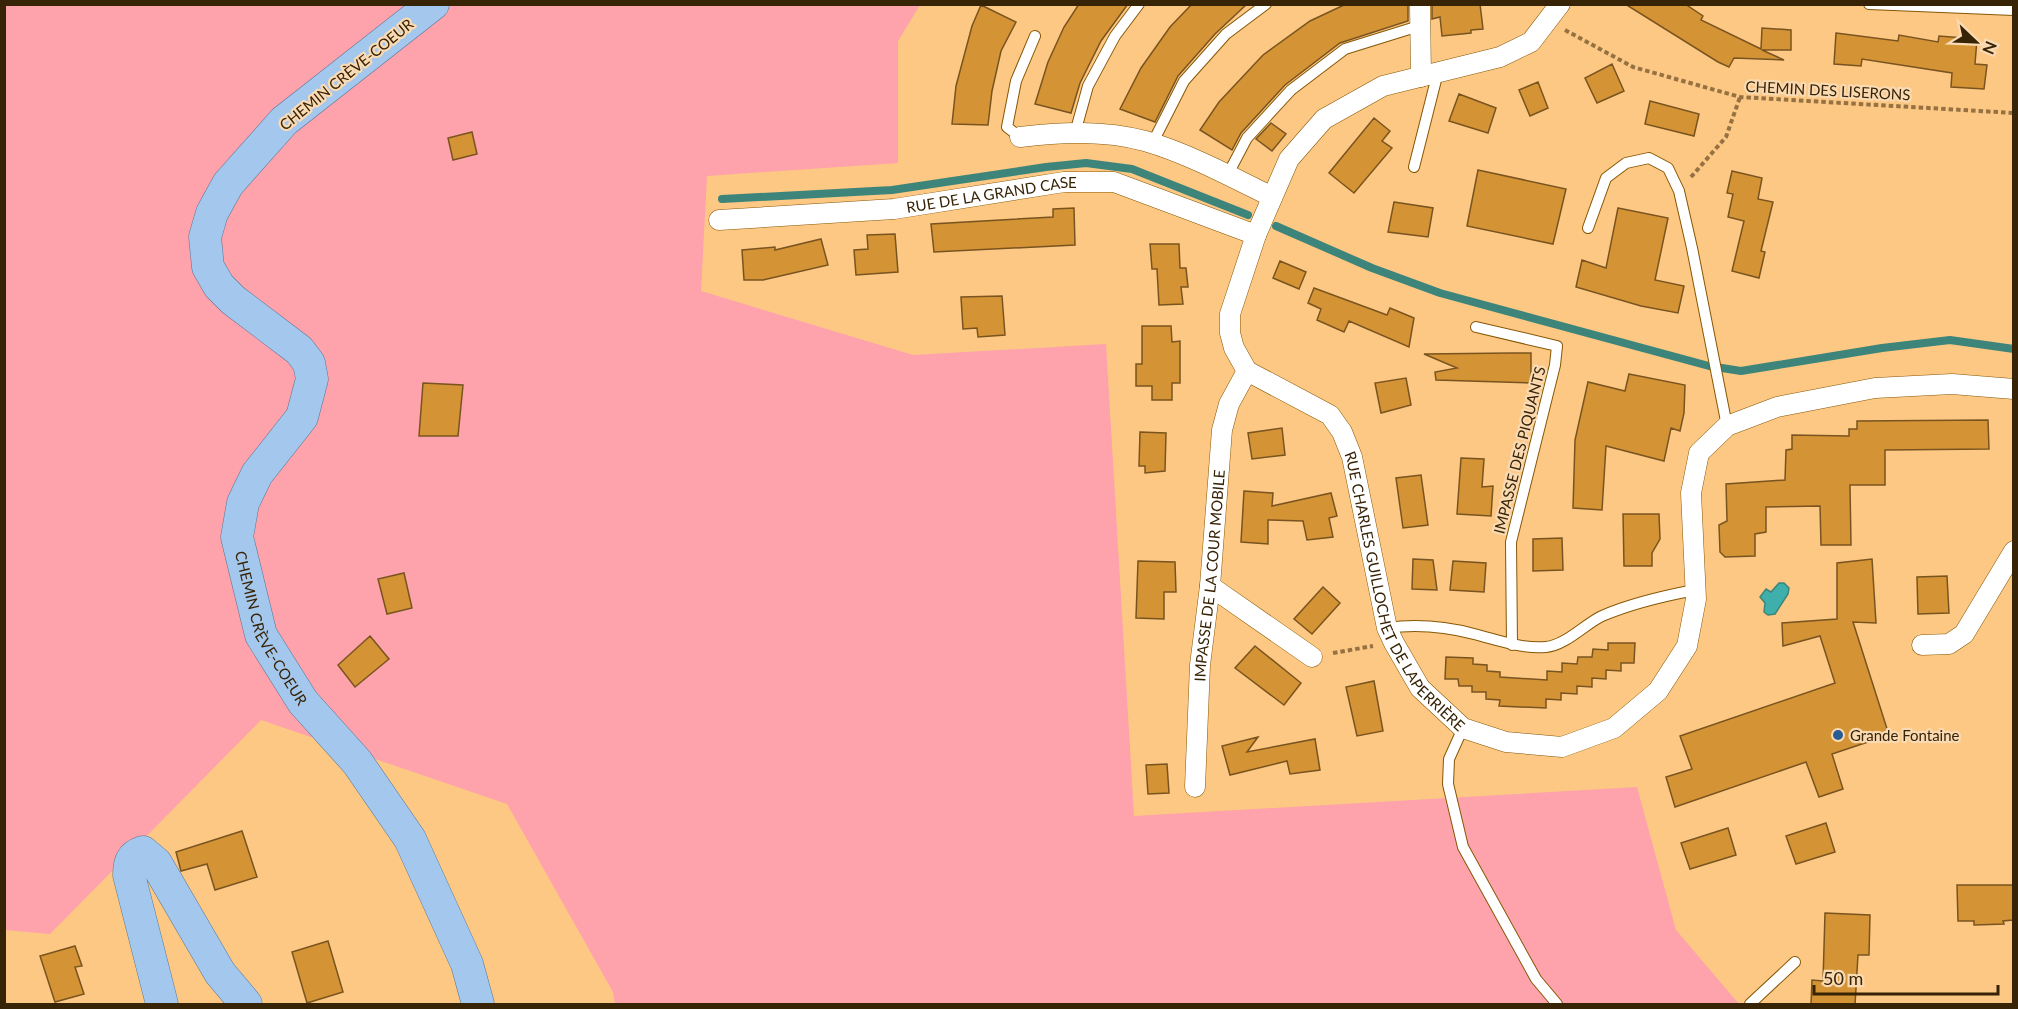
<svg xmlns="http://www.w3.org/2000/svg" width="2018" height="1009" font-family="Lato,sans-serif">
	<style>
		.green { fill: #fea2ac }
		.water { fill: #3fafab; stroke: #3d857a; stroke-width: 1.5 }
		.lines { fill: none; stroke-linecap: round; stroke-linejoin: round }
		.stream { stroke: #3d857a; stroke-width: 8 }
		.building { fill: #d49334; stroke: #795420; stroke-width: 1.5 }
		.service-casing { stroke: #865705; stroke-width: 12 }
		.minor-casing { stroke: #865705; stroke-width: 21 }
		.primary-casing { stroke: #567594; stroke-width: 33 }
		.path { stroke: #967243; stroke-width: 4; stroke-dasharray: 4.5 3; stroke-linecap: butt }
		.service { stroke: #fff; stroke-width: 10 }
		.minor { stroke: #fff; stroke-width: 20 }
		.primary { stroke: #a4c7ed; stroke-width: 32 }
		.poi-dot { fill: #275c95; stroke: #fadab3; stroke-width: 2 }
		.labels { text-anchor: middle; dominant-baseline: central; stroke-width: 4.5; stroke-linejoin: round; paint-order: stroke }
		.street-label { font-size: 15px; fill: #372306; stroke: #fadab3 }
		.poi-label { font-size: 15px; fill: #372306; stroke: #fadab3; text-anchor: start }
	</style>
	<rect width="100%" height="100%" fill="#fdc884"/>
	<path class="green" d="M 4,5 L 920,5 L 898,41 L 898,163 L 707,176 L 701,291 L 913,355 L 1106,344 L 1134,816 L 1637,787 L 1676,930 L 1739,1004 L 615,1004 L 613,992 L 507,804 L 261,720 L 50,934 L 5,930 Z"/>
	<path class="water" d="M 1779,583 L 1784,583 L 1789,588 L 1788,594 L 1775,614 L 1768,615 L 1764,612 L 1765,603 L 1760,597 L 1766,589 L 1771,592 Z"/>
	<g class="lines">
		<path class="stream" d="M 722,199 L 892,190 L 1046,167 L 1086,163 L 1132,169 L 1248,215
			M 1276,226 L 1372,268 L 1440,293 L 1709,366 L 1741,371 L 1882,348 L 1950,340 L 2014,349"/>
	</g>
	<path class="building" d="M 1079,4 L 1128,4 L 1101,41 L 1080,83 L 1071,113 L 1035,104 L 1048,62 L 1064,27 Z
		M 1192,4 L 1247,4 L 1215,34 L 1178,76 L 1155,122 L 1120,109 L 1141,68 L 1170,27 Z
		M 1346,4 L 1408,4 L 1408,21 L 1340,43 L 1285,85 L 1241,133 L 1232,150 L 1200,130 L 1219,102 L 1263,55 L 1310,21 Z
		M 1432,4 L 1480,4 L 1483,29 L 1471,30 L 1471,33 L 1442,36 L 1440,17 L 1432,19 Z
		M 1625,4 L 1685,4 L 1703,16 L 1701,20 L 1761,49 L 1762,28 L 1791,30 L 1791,50 L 1762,50 L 1784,60 L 1734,58 L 1729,67 L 1718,62 Z
		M 981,5 L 1016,22 L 1001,51 L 992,91 L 988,125 L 952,124 L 956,86 L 972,26 Z
		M 1836,33 L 1898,41 L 1899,35 L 1938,42 L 1939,36 L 1977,39 L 1975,64 L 1987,65 L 1984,89 L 1951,87 L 1952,73 L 1862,59 L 1861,66 L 1834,64 Z
		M 1612,64 L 1624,91 L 1597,103 L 1585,78 Z
		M 1538,82 L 1548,108 L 1530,116 L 1519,90 Z
		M 1459,94 L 1496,108 L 1488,133 L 1449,121 Z
		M 1650,101 L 1699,114 L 1694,136 L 1645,124 Z
		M 1374,118 L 1390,131 L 1382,141 L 1392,148 L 1354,193 L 1329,173 Z
		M 1271,123 L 1286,134 L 1272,151 L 1256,139 Z
		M 472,132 L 477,154 L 453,160 L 448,138 Z
		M 1478,170 L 1566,189 L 1553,244 L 1467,226 Z
		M 1732,171 L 1762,178 L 1758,199 L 1773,202 L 1761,251 L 1765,252 L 1759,278 L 1732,271 L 1744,221 L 1728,217 L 1733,194 L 1727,193 Z
		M 1394,202 L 1433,208 L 1428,237 L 1388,232 Z
		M 1074,208 L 1075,245 L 934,252 L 931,224 L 1053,217 L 1053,209 Z
		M 1618,208 L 1668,218 L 1655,280 L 1684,286 L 1678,313 L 1641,306 L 1576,287 L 1582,260 L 1606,268 Z
		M 895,234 L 898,272 L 856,275 L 854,250 L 868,249 L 867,235 Z
		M 821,239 L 828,265 L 763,280 L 744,280 L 742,250 L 775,247 L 775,250 Z
		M 1150,244 L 1179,244 L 1180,268 L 1186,268 L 1188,287 L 1181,287 L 1183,304 L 1159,305 L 1157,269 L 1152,269 Z
		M 1280,261 L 1306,272 L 1299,289 L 1273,278 Z
		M 1314,288 L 1387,315 L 1390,308 L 1414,318 L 1409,347 L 1349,321 L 1344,332 L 1317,320 L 1321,309 L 1308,303 Z
		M 1002,296 L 1005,335 L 978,337 L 977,328 L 963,329 L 961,297 Z
		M 1142,326 L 1171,326 L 1172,342 L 1180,341 L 1180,383 L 1172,383 L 1172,400 L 1152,400 L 1152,386 L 1136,386 L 1136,364 L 1142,364 Z
		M 1511,353 L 1531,353 L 1531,383 L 1436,380 L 1435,372 L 1457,368 L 1424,354 Z
		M 1629,374 L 1685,385 L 1684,413 L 1680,431 L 1671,428 L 1664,461 L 1606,446 L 1602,510 L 1573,508 L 1575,440 L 1588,382 L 1625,391 Z
		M 1406,378 L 1411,405 L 1381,413 L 1375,383 Z
		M 423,383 L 463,385 L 458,436 L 419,436 Z
		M 1988,420 L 1989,449 L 1885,450 L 1885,485 L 1850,485 L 1851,545 L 1821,545 L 1820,506 L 1766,507 L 1766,532 L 1755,534 L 1755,556 L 1725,557 L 1720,552 L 1719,525 L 1727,521 L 1726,484 L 1785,480 L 1786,450 L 1792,449 L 1792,435 L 1849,436 L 1849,429 L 1857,429 L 1857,421 Z
		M 1282,428 L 1285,455 L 1252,459 L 1248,433 Z
		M 1140,432 L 1166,433 L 1165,471 L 1145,473 L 1145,466 L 1139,466 Z
		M 1461,458 L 1484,459 L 1482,487 L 1493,486 L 1491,516 L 1457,514 Z
		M 1421,475 L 1428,525 L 1403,528 L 1396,478 Z
		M 1244,491 L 1273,493 L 1272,506 L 1331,493 L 1337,516 L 1329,518 L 1333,537 L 1307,540 L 1303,521 L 1268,520 L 1268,544 L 1241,542 Z
		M 1623,514 L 1659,514 L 1660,539 L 1652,553 L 1652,566 L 1624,566 Z
		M 1562,538 L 1563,570 L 1533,571 L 1533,539 Z
		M 1413,559 L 1433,560 L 1437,590 L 1412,589 Z
		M 1872,559 L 1876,623 L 1853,622 L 1889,735 L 1832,754 L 1843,789 L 1819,797 L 1806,762 L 1675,807 L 1666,777 L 1692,769 L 1680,736 L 1835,683 L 1820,636 L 1783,646 L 1782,623 L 1837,619 L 1837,563 Z
		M 1138,561 L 1175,562 L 1176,592 L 1164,592 L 1164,619 L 1136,618 Z
		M 1453,561 L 1486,563 L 1484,592 L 1450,590 Z
		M 404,573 L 412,608 L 387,614 L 378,579 Z
		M 1947,576 L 1949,613 L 1918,614 L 1917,577 Z
		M 1323,587 L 1340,603 L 1312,634 L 1294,619 Z
		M 370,636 L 389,659 L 355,687 L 338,665 Z
		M 1608,643 L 1635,643 L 1634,663 L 1621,663 L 1621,671 L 1606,670 L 1606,679 L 1592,678 L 1592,687 L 1577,686 L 1577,694 L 1561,693 L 1561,700 L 1546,699 L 1546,708 L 1499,706 L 1500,700 L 1486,699 L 1486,692 L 1472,692 L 1472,686 L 1459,686 L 1458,679 L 1445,679 L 1446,657 L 1473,658 L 1473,664 L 1487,665 L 1487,671 L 1500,672 L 1500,677 L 1547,680 L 1547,671 L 1562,672 L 1562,663 L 1577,664 L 1578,657 L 1592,657 L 1593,649 L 1608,650 Z
		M 1255,646 L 1301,683 L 1284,705 L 1235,668 Z
		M 1374,681 L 1383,731 L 1357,736 L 1346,687 Z
		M 1258,737 L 1247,752 L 1315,739 L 1320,770 L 1290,774 L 1287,761 L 1230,775 L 1222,746 Z
		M 1167,764 L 1169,793 L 1148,794 L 1146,765 Z
		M 1826,823 L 1835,852 L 1796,864 L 1786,836 Z
		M 1728,828 L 1736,855 L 1690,869 L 1681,843 Z
		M 242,831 L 257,877 L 215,890 L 207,864 L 181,871 L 176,852 Z
		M 1957,885 L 2013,885 L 2013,920 L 2003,921 L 2004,924 L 1974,925 L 1974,921 L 1958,921 Z
		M 1825,913 L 1870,915 L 1869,955 L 1858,955 L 1855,1005 L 1811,1005 L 1812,980 L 1823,981 Z
		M 328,941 L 343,992 L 307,1003 L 292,952 Z
		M 75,946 L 82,966 L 75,967 L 84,994 L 55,1002 L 40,956 Z"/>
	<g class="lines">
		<g class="service-casing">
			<path id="service" d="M 1869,4 L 2014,10
				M 1075,133 L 1088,86 L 1115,36 L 1139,4
				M 1020,137 L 1007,127 L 1016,81 L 1035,36
				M 1152,144 L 1184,81 L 1226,34 L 1266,4
				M 1414,167 L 1438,72
				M 1227,176 L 1247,138 L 1291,90 L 1345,49 L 1419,26
				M 1588,228 L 1606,178 L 1626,163 L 1649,158 L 1668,168 L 1679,191 L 1692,248 L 1727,426
				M 1476,327 L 1557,346 L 1555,365 L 1511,542 L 1512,645
				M 1387,628 C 1416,624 1447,627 1474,634 C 1498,640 1521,649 1546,647 C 1566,645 1585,624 1602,616 C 1632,603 1663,596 1695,590
				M 1463,728 L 1449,759 L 1448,784 L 1463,847 L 1536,979 L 1557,1004
				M 1750,1004 L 1795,962"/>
		</g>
		<g class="minor-casing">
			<g id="minor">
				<path d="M 1420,4 L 1421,77"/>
				<path id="s1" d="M 1560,4 L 1531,42 L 1500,57 L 1383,86 L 1324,119 L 1289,159 L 1256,235 L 1230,314 L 1230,333 L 1234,348 L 1247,371 L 1330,415 L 1342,432 L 1352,457 L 1387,628 L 1394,643 L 1420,688 L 1463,728 L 1506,742 L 1562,747 L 1614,728 L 1658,691 L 1687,646 L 1696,599 L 1691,493 L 1699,453 L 1727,426 L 1777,407 L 1875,388 L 1952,384 L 2014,389"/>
				<path d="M 1020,137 C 1061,132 1104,130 1145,141 C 1187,153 1232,177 1272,197"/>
				<path id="s2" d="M 719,220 L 894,209 L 1064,182 L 1114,182 L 1256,235"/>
				<path d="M 1210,586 L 1312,657"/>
				<path d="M 1922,645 L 1949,644 L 1964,634 L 2014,551"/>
				<path id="s3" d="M 1195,787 L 1200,665 L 1210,586 L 1222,430 L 1229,404 L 1247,371"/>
			</g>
		</g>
		<g class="primary-casing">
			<g id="primary">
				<path id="s4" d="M 433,4 L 284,121 L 228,184 L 212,213 L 205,237 L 208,267 L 219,286 L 233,300 L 299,350 L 309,363 L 312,379 L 302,417 L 257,474 L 243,503 L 237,537 L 261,635 L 303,702 L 357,762 L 410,839 L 467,964 L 478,1004"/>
				<path d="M 162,1004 L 129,875 C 129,863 131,856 143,852 L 156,863 L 220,973 L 246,1004"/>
			</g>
		</g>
		<path class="path" d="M 1565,30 L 1633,67 L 1740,97 L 2014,113
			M 1691,177 L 1726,137 L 1740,97
			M 1333,653 L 1373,646"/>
		<use href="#service" class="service"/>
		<use href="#minor" class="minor"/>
		<use href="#primary" class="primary"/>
	</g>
	<circle class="poi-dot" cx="1838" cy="735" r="6"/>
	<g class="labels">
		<g class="street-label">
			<text transform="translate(346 74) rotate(-39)">CHEMIN CRÈVE-COEUR</text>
			<text transform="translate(1828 90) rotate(3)">CHEMIN DES LISERONS</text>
			<text stroke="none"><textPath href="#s2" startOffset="274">RUE DE LA GRAND CASE</textPath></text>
			<text transform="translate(1519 450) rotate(-76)">IMPASSE DES PIQUANTS</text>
			<text stroke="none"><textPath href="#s3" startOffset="212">IMPASSE DE LA COUR MOBILE</textPath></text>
			<text stroke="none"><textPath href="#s1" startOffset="840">RUE CHARLES GUILLOCHET DE LAPERRIÈRE</textPath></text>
			<text stroke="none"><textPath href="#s4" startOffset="796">CHEMIN CRÈVE-COEUR</textPath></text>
		</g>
		<g class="poi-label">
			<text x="1850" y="735">Grande Fontaine</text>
		</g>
	</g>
	<rect width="2018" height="1009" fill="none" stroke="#372306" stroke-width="12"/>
	<g transform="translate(1976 42) rotate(113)" stroke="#fadab3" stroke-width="4.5" paint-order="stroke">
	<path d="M0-4.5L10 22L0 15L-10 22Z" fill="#372306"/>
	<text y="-9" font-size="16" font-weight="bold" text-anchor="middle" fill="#372306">N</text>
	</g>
	<path d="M1814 985v9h184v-9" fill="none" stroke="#372306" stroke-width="3"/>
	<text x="1823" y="985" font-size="18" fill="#372306" stroke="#fadab3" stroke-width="4.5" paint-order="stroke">50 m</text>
</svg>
